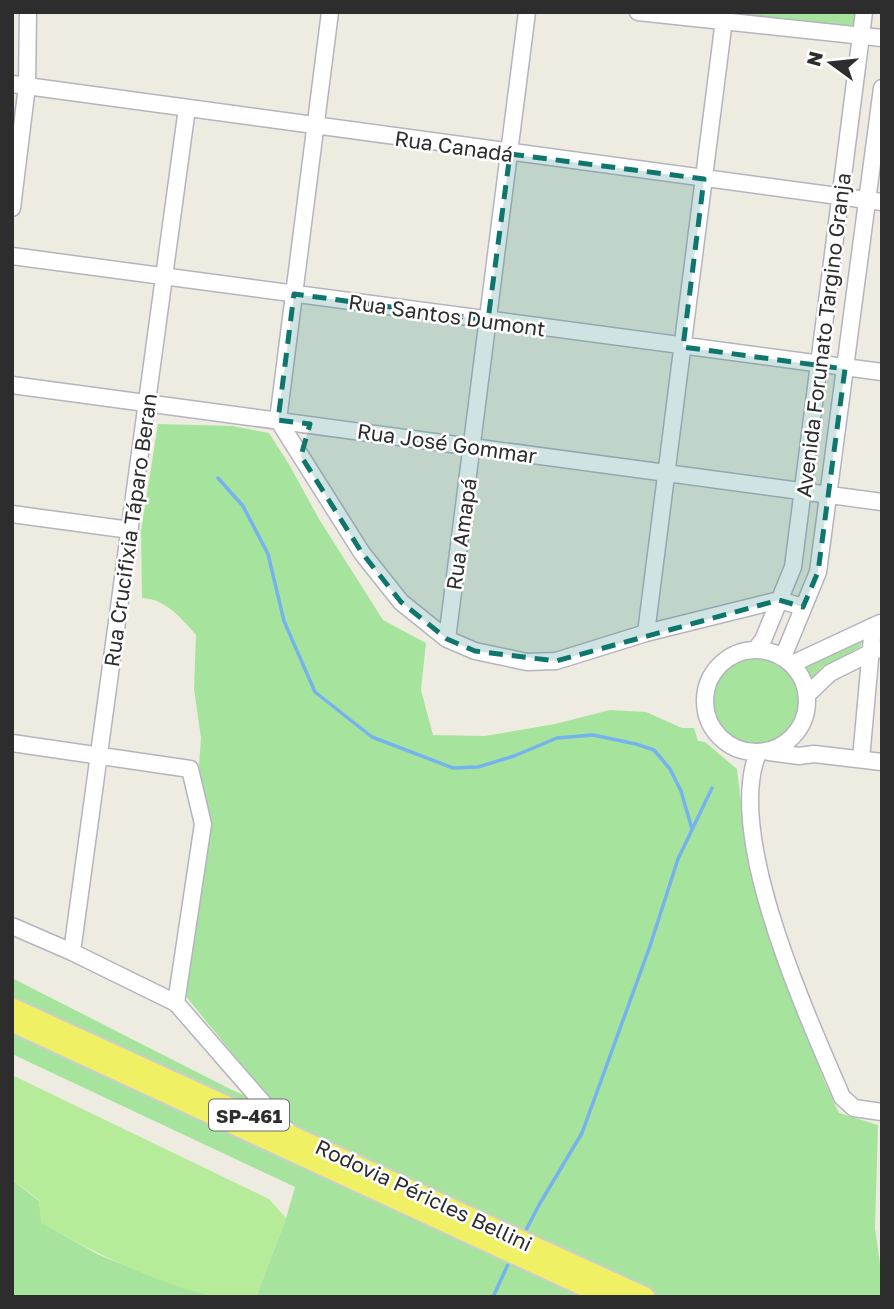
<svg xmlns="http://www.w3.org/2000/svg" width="894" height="1309" font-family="'Golos Text',sans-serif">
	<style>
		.green { fill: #a6e49e }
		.pitch { fill: #b6eb9a }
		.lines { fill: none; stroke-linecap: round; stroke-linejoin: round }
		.stream { stroke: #76b2ee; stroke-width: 3.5 }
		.minor-casing { stroke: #b4b3c0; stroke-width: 19 }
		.major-casing { stroke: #cdcdcd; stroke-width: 23 }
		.minor { stroke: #fff; stroke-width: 16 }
		.major { stroke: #f0f064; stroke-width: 19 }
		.marked { fill: #0f766e; fill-opacity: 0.2; stroke: #0f766e; stroke-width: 5; stroke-dasharray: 14 9; stroke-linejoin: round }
		.labels { text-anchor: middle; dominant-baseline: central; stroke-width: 5; stroke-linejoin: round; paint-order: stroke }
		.shield { fill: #fff; stroke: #6c6c6c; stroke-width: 2 }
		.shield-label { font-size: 19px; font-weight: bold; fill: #2d2d2d }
		.street-label { font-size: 21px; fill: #2d2d2d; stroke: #fff }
	</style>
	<rect width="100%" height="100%" fill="#eeece0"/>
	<path class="green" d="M 730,12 L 858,12 L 855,30 L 730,16 Z
		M 158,424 L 233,426 L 269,433 L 290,466 L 319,519 L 383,620 L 426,643 L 421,690 L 433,735 L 485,736 L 555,724 L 610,710 L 646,712 L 682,728 L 694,728 L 698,741 L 705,742 L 737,769 L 748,863 L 765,925 L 825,1083 L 839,1113 L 878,1125 L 875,1228 L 882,1278 L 882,1297 L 256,1297 L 286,1218 L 295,1187 L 12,1054 L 12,978 L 232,1090 L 284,1112 L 262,1090 L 184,994 L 207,849 L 208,818 L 199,765 L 201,738 L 194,689 L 196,635 C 181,618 166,599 142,598 L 141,531 Z
		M 858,640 L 862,642 L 860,647 L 821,668 L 814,678 L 810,678 L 803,665 Z
		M710 701a45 45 0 1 1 90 0a45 45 0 1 1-90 0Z
		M 12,1180 L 39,1201 L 42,1223 L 99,1255 L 159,1279 L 215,1297 L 12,1297 Z"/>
	<path class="pitch" d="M 12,1075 L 269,1199 L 286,1218 L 256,1297 C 242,1297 226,1299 212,1296 C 152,1282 96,1253 41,1223 L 39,1200 L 12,1180 Z"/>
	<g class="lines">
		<path class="stream" d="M 218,478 L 243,506 L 268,554 L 284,621 L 315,692 L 372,737 L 453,768 L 478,767 L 514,756 L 557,738 L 593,735 L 636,744 L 654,750 L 670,769 L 681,791 L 692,829
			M 523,1236 L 539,1205 L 582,1133 L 650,946 L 678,859 L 712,788
			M 493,1297 L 511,1258"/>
		<g class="minor-casing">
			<path id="minor" d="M 330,12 L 278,420 L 362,553 L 401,602 L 447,639 L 475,651 L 527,662 L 556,661 L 646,633 L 779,600 L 803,607
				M 638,12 L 882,38
				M 12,84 L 882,202
				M 12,208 L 27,86 L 28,12
				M 12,256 L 882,372
				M 12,385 L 882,502
				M 12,514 L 130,530
				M 646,633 L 725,12
				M 447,639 L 527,12
				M 756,649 L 763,640 L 793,567 L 864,12
				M705 701a51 51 0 1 1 102 0a51 51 0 1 1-102 0Z
				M 783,657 L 818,572 L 882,88
				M 792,664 L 880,623
				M 807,695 L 830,673 L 878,649
				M 12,743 L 190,769 L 203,824 L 176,1003
				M 769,752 L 799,756 L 814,754 L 882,762
				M 758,753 C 724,836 808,1017 842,1097 L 854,1108 L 882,1112
				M 861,759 L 873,626
				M 12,926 L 72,952 L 176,1003 L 290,1134
				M 72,952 L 187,108"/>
		</g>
		<g class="major-casing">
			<path id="major" d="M 12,1008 L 645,1297
				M 12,1022 L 607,1297"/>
		</g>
		<use href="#minor" class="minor"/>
		<use href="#major" class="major"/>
	</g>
	<path class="marked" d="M 510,154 L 704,179 L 683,347 L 845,369 L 818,572 L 803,607 L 779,600 L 556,661 L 475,651 L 447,639 L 401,602 L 362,553 L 301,456 L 310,424 L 278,420 L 294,294 L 488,320 Z"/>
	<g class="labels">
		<rect class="shield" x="209" y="1099.5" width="80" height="31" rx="5"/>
		<g class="shield-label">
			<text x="249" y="1115">SP-461</text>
		</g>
		<g class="street-label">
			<text transform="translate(454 146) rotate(8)">Rua Canadá</text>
			<text transform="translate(447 315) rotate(8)">Rua Santos Dumont</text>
			<text transform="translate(823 335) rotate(-83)">Avenida Forunato Targino Granja</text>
			<text transform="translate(447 443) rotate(8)">Rua José Gommar</text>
			<text transform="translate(130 530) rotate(-82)">Rua Crucifixia Táparo Beran</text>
			<text transform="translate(461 534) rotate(-82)">Rua Amapá</text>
			<text transform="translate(424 1195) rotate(25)">Rodovia Péricles Bellini</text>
		</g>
	</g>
	<rect width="894" height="1309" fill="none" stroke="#2d2d2d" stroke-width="28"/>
	<g transform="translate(831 63) rotate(285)" stroke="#ffffff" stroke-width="5" paint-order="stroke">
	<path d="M0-5L12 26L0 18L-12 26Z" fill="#2d2d2d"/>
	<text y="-10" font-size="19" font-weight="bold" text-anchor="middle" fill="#2d2d2d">N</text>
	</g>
</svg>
